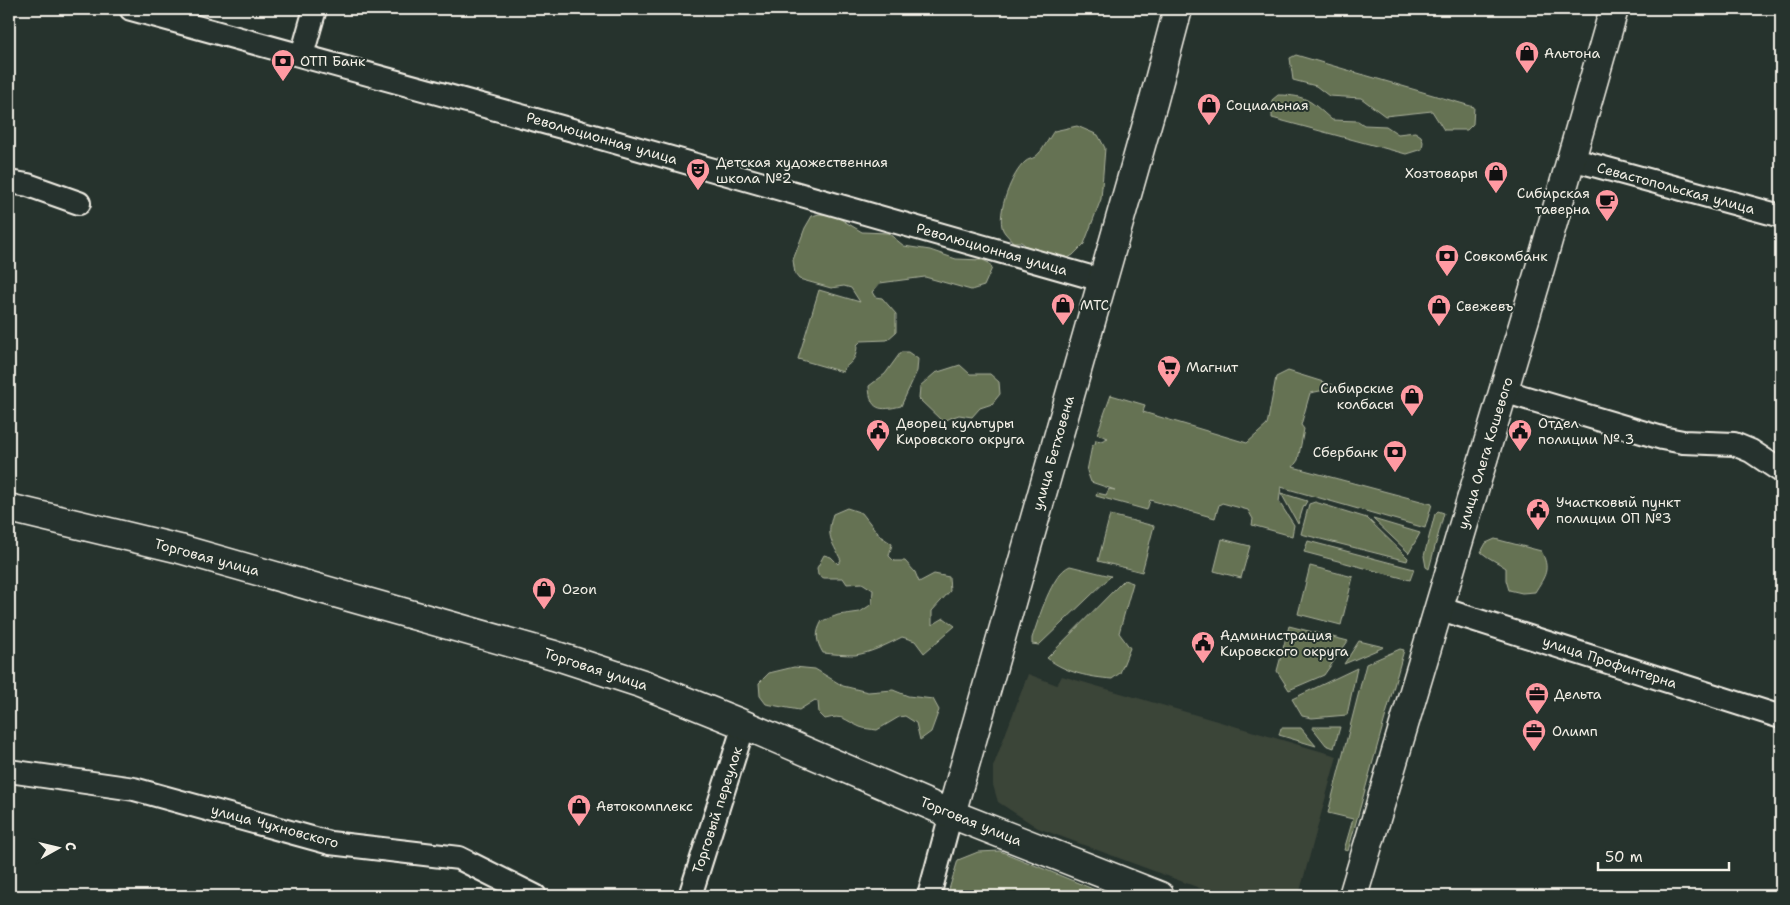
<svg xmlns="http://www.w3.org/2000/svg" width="1790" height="905" font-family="'Shantell Sans',sans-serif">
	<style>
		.built { fill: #3b4439 }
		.green { fill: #657252; stroke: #acb29d }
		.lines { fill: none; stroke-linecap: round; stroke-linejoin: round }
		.minor-casing { stroke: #f4f1e8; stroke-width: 26 }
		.major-casing { stroke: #f4f1e8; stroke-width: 31 }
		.minor { stroke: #26332d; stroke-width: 22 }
		.major { stroke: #26332d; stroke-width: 28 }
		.labels { text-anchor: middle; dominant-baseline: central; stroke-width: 4; stroke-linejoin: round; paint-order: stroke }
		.poi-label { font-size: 14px; fill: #f4f1e8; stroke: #26332d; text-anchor: start }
		.street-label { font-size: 14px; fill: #f4f1e8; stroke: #26332d }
	</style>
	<rect width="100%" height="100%" fill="#26332d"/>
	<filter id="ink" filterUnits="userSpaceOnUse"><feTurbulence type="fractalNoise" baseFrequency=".02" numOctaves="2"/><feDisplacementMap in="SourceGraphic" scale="10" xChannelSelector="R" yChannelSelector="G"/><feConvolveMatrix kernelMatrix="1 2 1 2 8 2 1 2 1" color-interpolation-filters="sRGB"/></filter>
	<g filter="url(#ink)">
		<path class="built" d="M 1028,674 L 1057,685 L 1062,676 L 1337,756 L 1300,891 L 1296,896 L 1221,896 L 1038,828 L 998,802 L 993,785 L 993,767 Z"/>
		<path class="green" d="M 1296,55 L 1474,107 L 1473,124 L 1467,130 L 1444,130 L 1432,111 L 1385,116 L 1361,98 L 1329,96 L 1316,86 L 1293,80 L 1290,58 Z
			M 1278,95 C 1308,95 1311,102 1332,120 L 1358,121 L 1364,125 L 1386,126 L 1398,134 L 1415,132 L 1421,136 L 1423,142 L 1422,149 L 1406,154 L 1272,118 L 1272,100 Z
			M 1077,126 L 1098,135 L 1105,148 L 1101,199 L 1084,244 L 1073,255 L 1060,263 L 1053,265 L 1021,242 L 1013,242 C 1010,238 1005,234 1003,230 C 996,213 1012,173 1025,162 C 1028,159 1032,159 1035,157 C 1043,151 1048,139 1054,131 Z
			M 819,214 L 832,214 L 862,232 L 888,233 L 904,246 L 930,250 L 956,259 L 983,260 L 989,263 L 992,268 L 984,286 L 971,290 L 925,277 L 880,283 L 872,292 L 875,297 L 882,298 L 896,314 L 896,332 L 887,340 L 861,341 L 857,345 C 857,356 853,362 844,368 L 843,372 L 798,359 L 819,290 L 860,302 L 851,288 L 844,286 L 831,288 L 799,279 L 795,274 L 793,260 L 805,228 L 812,216 Z
			M 901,352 L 908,352 L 918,359 L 917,371 L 901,406 C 880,411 870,411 869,386 L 885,374 Z
			M 960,365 L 970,374 L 990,374 L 999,382 L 1000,394 L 992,404 L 980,408 L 972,417 L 959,415 L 942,421 L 919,399 L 920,386 L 935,373 Z
			M 1288,371 L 1333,385 L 1325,390 L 1310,393 L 1301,425 L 1304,429 L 1298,460 L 1293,467 L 1432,504 L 1425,528 L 1281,487 L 1279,502 L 1294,525 L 1292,536 L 1252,525 L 1253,519 L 1248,510 L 1222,503 L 1219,505 L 1215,518 L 1150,500 L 1147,510 L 1096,496 L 1097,493 L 1106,495 L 1109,489 L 1115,490 L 1091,482 L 1087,471 L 1092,446 L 1095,444 L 1096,440 L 1101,441 L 1108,438 L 1097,434 L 1111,395 L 1145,405 L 1143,412 L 1247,443 L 1267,425 L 1276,377 Z
			M 1281,493 L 1307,501 L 1303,508 L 1298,524 Z
			M 1315,502 L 1367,518 L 1408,558 L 1407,561 L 1301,534 L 1309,504 Z
			M 847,508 L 862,513 L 880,536 L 892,544 L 889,556 L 894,561 L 905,561 L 915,572 L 919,582 L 934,574 L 949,577 L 950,591 L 932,611 L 932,625 L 944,618 L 955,626 L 924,653 L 915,641 L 902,637 C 888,644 871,653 855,655 C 844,655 833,654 823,653 C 816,641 815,633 822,621 L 838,615 L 860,612 L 872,604 L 873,590 L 862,583 L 847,584 L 843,578 L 824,578 L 818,575 L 817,568 L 824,555 L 831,557 L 838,564 L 841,560 C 831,540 826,536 833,514 Z
			M 1438,511 L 1444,513 L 1429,569 L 1426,567 L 1424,556 L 1435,514 Z
			M 1110,515 L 1154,526 L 1142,572 L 1098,561 Z
			M 1373,519 L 1420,533 L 1409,553 Z
			M 1222,539 L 1250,546 L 1241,578 L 1214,571 Z
			M 1495,539 L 1541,551 C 1551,569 1545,576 1535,592 L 1522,593 L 1509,590 L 1506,580 L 1506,568 C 1498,562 1489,559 1481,552 L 1486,543 Z
			M 1308,541 L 1414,569 L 1410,580 L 1304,552 Z
			M 1070,566 L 1111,576 L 1039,645 L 1032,644 L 1032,638 C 1039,619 1051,574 1070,566 Z
			M 1310,566 L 1353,577 L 1341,625 L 1298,614 Z
			M 1124,580 L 1133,583 L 1119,633 L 1130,648 L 1120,673 L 1112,679 C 1089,677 1066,673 1047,658 Z
			M 1289,626 L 1348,641 L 1324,675 L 1289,690 L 1277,671 Z
			M 1359,641 L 1384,647 L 1344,664 Z
			M 1400,649 L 1404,650 L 1348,851 L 1344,850 L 1353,819 L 1328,813 L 1366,664 Z
			M 794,667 L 815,669 L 843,686 L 868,692 L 893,690 L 908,696 L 933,699 L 939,710 L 931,732 L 920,740 L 916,723 L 905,716 L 899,717 L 877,730 C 871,729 865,729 860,727 C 844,720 844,714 825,719 L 819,713 L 818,702 L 815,700 L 799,710 L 766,704 L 760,696 L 759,683 L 769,673 Z
			M 1357,668 L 1347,715 L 1312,718 L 1302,716 L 1292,699 Z
			M 1312,727 L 1340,727 L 1334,748 L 1326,745 Z
			M 1281,728 L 1301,728 L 1316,746 L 1279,735 Z
			M 1000,851 L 1110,896 L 947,896 L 958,860 L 978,852 Z"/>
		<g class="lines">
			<g class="minor-casing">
				<path id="minor" d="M 131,9 L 576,131 L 1101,280
					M 302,55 L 315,9
					M 1571,159 L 1781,216
					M 9,182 L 28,185 L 79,203
					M 1503,391 L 1662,438 L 1683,442 L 1734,444 L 1751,451 L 1781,471
					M 1438,608 L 1781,717
					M 9,771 L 134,789 L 330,843 L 459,858 L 535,896
					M 690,896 L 744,725
					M 929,896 L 951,814"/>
			</g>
			<g class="major-casing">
				<path id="major" d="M 9,508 L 180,549 L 554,655 L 643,684 L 740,723 L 951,814 L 1160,896
					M 951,814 L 1153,103 L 1178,9
					M 1353,896 L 1538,275 L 1614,9"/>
			</g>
			<use href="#minor" class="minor"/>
			<use href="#major" class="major"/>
		</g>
	</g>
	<defs>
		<g id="shop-pin" transform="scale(1.25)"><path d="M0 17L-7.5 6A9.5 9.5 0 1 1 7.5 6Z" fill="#ff9aa2" stroke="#26332d"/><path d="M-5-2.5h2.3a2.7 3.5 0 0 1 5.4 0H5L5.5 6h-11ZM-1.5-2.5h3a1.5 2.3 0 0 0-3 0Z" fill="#111"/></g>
		<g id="bank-pin" transform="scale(1.25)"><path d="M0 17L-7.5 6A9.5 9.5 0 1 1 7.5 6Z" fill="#ff9aa2" stroke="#26332d"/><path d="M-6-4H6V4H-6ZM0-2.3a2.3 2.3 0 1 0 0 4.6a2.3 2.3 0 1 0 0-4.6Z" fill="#111"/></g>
		<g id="theatre-pin" transform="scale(1.25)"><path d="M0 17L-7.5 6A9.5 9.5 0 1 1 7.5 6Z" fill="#ff9aa2" stroke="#26332d"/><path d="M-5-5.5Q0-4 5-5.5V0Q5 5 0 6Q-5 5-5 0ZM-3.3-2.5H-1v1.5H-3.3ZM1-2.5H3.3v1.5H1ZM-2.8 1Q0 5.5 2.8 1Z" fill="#111"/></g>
		<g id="cafe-pin" transform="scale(1.25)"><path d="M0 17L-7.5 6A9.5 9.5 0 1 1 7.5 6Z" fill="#ff9aa2" stroke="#26332d"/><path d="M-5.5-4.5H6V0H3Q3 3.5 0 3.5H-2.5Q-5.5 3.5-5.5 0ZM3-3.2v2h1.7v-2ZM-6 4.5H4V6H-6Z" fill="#111"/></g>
		<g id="supermarket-pin" transform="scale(1.25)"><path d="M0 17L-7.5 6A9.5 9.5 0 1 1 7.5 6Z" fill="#ff9aa2" stroke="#26332d"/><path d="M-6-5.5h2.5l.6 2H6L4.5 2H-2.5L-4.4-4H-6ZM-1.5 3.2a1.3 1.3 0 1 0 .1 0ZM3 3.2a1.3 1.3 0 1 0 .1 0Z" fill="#111"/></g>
		<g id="civic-pin" transform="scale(1.25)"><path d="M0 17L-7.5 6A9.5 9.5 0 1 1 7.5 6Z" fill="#ff9aa2" stroke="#26332d"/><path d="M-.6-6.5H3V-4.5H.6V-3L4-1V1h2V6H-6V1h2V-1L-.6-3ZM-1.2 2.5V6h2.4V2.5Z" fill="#111"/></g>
		<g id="office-pin" transform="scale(1.25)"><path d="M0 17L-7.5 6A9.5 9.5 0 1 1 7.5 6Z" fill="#ff9aa2" stroke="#26332d"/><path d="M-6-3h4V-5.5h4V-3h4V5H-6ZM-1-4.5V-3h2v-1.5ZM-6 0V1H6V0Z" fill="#111"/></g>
	</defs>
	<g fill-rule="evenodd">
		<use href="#shop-pin" x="1527" y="53"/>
		<use href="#bank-pin" x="283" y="61"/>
		<use href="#shop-pin" x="1209" y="105"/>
		<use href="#theatre-pin" x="698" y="170"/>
		<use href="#shop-pin" x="1496" y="173"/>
		<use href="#cafe-pin" x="1607" y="201"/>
		<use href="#bank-pin" x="1447" y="256"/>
		<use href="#shop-pin" x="1063" y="305"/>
		<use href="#shop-pin" x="1439" y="306"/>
		<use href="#supermarket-pin" x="1169" y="367"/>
		<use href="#shop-pin" x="1412" y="396"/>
		<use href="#civic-pin" x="878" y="431"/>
		<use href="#civic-pin" x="1520" y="431"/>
		<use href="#bank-pin" x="1395" y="452"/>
		<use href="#civic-pin" x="1538" y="510"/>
		<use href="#shop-pin" x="544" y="589"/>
		<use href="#civic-pin" x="1203" y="643"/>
		<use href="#office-pin" x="1537" y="694"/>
		<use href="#office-pin" x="1534" y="731"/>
		<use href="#shop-pin" x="579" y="806"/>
	</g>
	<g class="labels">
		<g class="poi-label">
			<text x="1544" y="53">Альтона</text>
			<text x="300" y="61">ОТП Банк</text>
			<text x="1226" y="105">Социальная</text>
			<text x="716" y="162">Детская художественная<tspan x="716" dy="16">школа №2</tspan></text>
			<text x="1478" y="173" text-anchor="end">Хозтовары</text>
			<text x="1590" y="193" text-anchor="end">Сибирская<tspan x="1590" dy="16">таверна</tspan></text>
			<text x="1464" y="256">Совкомбанк</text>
			<text x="1080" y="305">МТС</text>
			<text x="1456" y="306">Свежевъ</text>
			<text x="1186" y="367">Магнит</text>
			<text x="1394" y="388" text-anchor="end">Сибирские<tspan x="1394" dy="16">колбасы</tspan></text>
			<text x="896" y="423">Дворец культуры<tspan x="896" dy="16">Кировского округа</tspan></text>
			<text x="1538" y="423">Отдел<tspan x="1538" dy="16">полиции № 3</tspan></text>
			<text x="1378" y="452" text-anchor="end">Сбербанк</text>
			<text x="1556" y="502">Участковый пункт<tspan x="1556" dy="16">полиции ОП №3</tspan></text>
			<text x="562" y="589">Ozon</text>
			<text x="1220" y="635">Администрация<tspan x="1220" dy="16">Кировского округа</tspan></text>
			<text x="1554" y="694">Дельта</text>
			<text x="1552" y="731">Олимп</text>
			<text x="596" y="806">Автокомплекс</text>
		</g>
		<g class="street-label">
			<text transform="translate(602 138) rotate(16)">Революционная улица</text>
			<text transform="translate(1676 188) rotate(15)">Севастопольская улица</text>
			<text transform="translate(992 249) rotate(16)">Революционная улица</text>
			<text transform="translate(1053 453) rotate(-74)">улица Бетховена</text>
			<text transform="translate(1485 453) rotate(-73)">улица Олега Кошевого</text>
			<text transform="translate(207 557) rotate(15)">Торговая улица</text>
			<text transform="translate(1610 662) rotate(18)">улица Профинтерна</text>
			<text transform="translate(596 669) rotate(18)">Торговая улица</text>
			<text transform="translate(717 810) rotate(-72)">Торговый переулок</text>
			<text transform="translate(971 821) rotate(22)">Торговая улица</text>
			<text transform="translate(275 826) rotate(15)">улица Чухновского</text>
		</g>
	</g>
	<rect width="1790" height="905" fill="none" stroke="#26332d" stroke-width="30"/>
	<rect x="15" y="15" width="1760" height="875" fill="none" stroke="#f4f1e8" stroke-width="2" filter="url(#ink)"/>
	<g transform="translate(58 848) rotate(82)" stroke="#26332d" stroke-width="4" paint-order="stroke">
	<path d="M0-4L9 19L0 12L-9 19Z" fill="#f4f1e8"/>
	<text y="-8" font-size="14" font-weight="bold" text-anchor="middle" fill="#f4f1e8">С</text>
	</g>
	<path d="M1598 862v8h131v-8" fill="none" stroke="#f4f1e8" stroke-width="2.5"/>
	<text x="1605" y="862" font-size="15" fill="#f4f1e8" stroke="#26332d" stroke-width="4" paint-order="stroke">50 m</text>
</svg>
